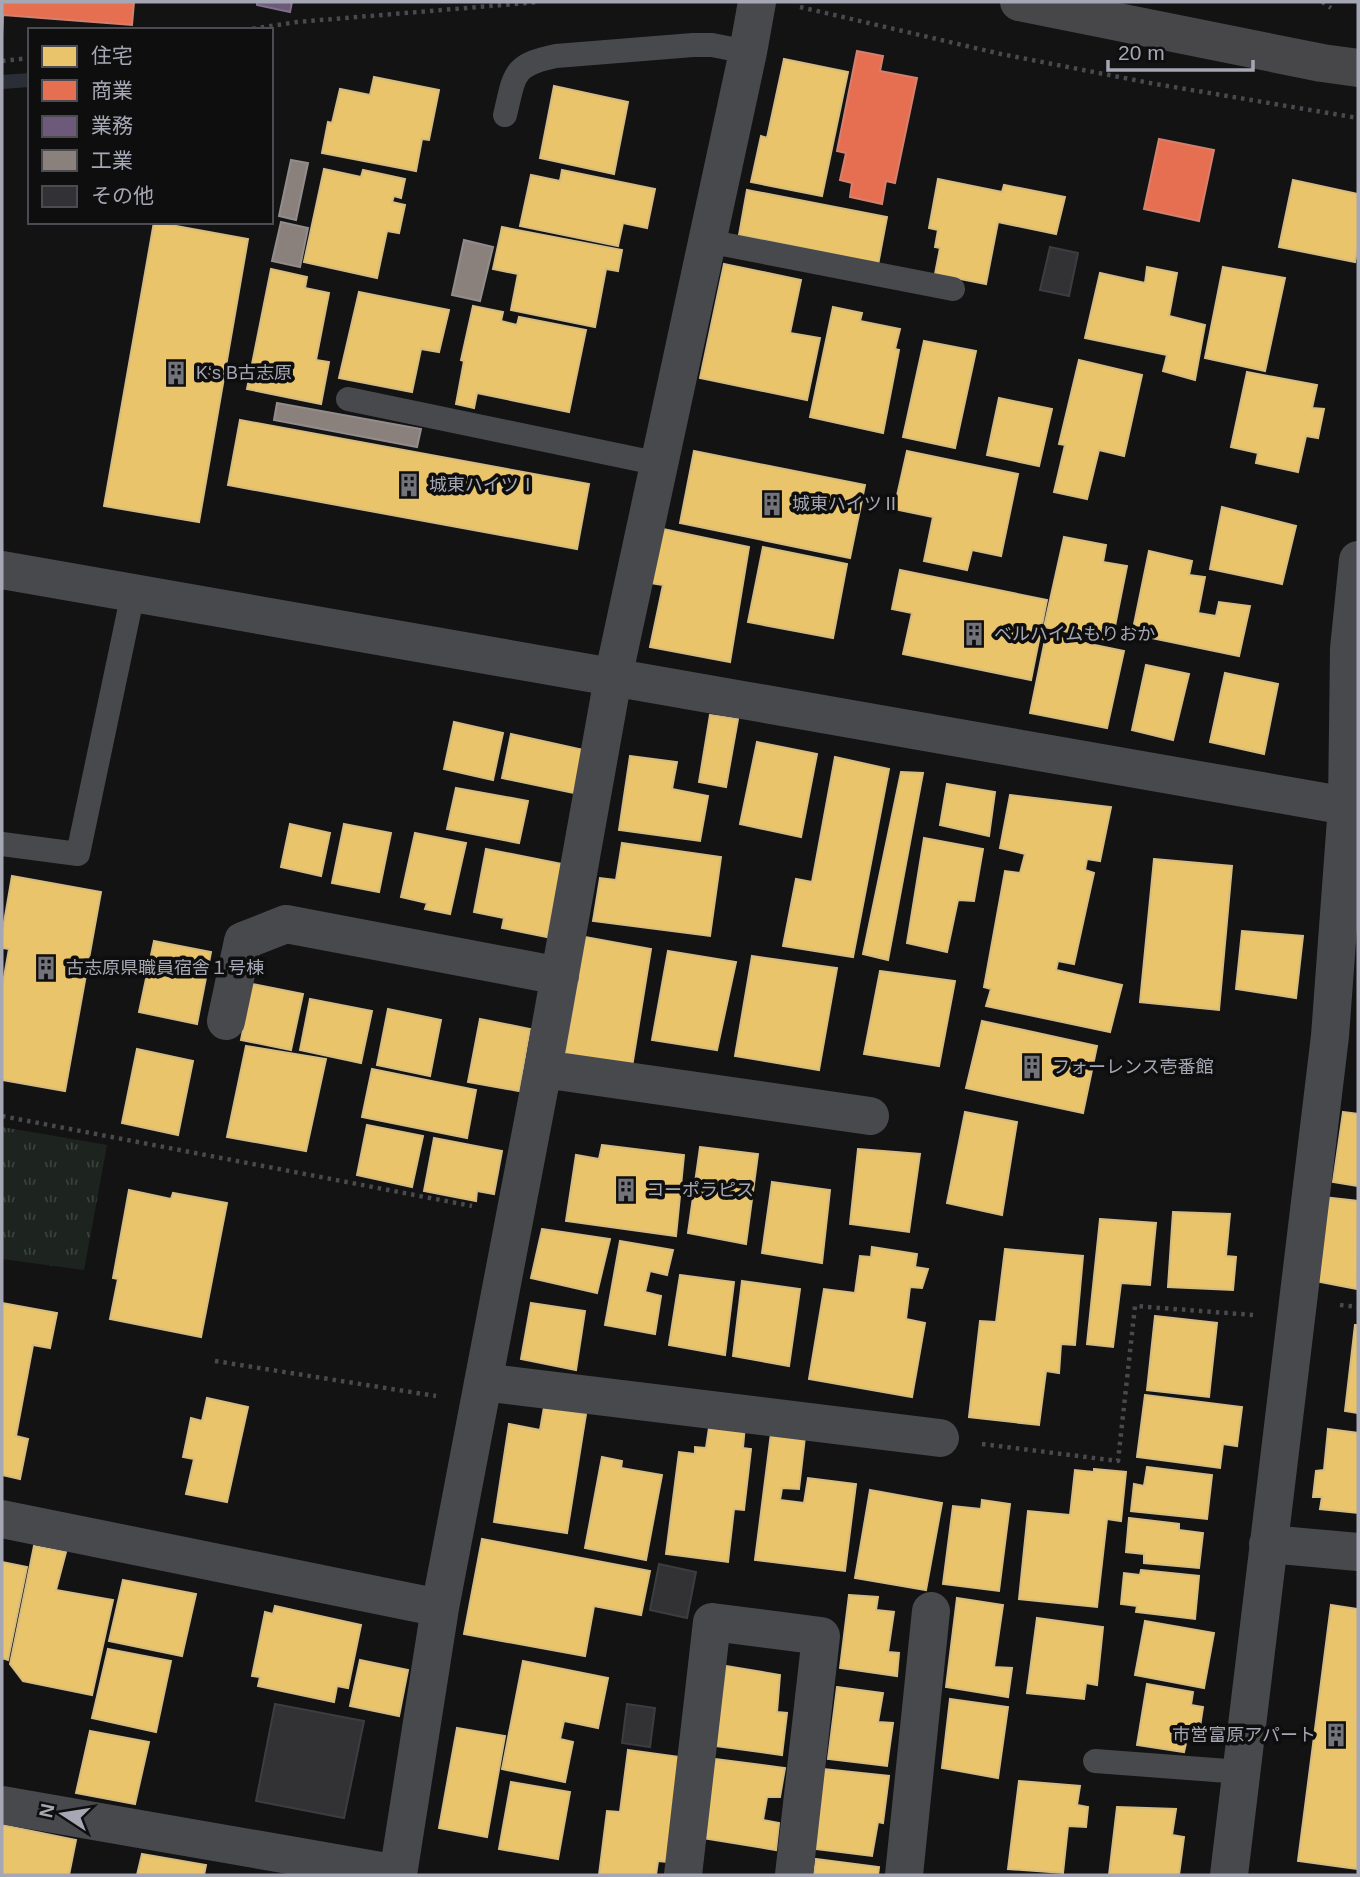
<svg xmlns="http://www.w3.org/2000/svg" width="1360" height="1877" font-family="Arial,'Noto Sans JP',sans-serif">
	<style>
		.grass { fill: url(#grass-tufts) }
		.homes { fill: #e9c46a; stroke: #d5bb80; stroke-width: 2 }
		.shops { fill: #e76f51; stroke: #d4806f; stroke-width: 2 }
		.offices { fill: #6d597a; stroke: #7e708b; stroke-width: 2 }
		.industry { fill: #8a817c; stroke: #928c8d; stroke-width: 2 }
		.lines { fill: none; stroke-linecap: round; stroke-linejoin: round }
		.stream { stroke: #2a2e36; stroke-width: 14 }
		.building { fill: #323235; stroke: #3c3d40; stroke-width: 2 }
		.path { stroke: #49494e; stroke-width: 4.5; stroke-dasharray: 3.5 5; stroke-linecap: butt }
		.lane { stroke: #48494c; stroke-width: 24 }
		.street { stroke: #48494c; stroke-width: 38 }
		.secondary { stroke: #47474a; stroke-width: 38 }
		.labels { text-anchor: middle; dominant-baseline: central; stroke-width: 7; stroke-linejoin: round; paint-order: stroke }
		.poi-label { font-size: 18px; fill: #a6a7b4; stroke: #0e0e0f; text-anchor: start }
	</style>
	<defs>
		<pattern id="grass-tufts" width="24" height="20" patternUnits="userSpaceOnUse" patternTransform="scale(1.75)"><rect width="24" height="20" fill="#1d241f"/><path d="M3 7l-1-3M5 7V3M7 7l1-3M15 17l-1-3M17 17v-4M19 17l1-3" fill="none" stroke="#3b413d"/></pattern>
	</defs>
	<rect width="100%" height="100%" fill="#131314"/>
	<path class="grass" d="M 2,1127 L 107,1145 L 84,1270 L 2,1259 Z"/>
	<path class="homes" d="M 784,59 L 848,72 L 822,196 L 751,182 L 761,136 L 767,138 Z
		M 374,77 L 439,90 L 429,140 L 422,139 L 416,171 L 322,153 L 328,122 L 332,123 L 340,89 L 370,95 Z
		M 554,86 L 628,102 L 614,174 L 540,158 Z
		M 324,169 L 361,177 L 363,170 L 405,179 L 401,198 L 394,196 L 392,202 L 405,205 L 399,233 L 387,231 L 377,278 L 304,262 Z
		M 562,170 L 655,189 L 647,228 L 623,223 L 618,246 L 520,226 L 531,175 L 560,181 Z
		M 938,179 L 1002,192 L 1004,185 L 1065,197 L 1056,234 L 998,222 L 986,284 L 935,274 L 940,248 L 935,247 L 938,230 L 929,228 Z
		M 1293,180 L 1358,194 L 1358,246 L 1355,262 L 1279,247 Z
		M 747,190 L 887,217 L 878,265 L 814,250 L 739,235 Z
		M 154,222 L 248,239 L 199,522 L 104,506 Z
		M 502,227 L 622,250 L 618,271 L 606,269 L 595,327 L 511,310 L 518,274 L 493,269 Z
		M 724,264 L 801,280 L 790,333 L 820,338 L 807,400 L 700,378 Z
		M 1147,267 L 1177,273 L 1169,316 L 1205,325 L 1195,380 L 1163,371 L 1167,355 L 1085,338 L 1100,273 L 1145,283 Z
		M 1223,267 L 1285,278 L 1265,371 L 1205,358 Z
		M 271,269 L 307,277 L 305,288 L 329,293 L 316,360 L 329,362 L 321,404 L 247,389 Z
		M 359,292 L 449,310 L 439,352 L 421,349 L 412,392 L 339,378 Z
		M 473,306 L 503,312 L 501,321 L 517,325 L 519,317 L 586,330 L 569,412 L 477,393 L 474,408 L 456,404 L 464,361 L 461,360 Z
		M 833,307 L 862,313 L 860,321 L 900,329 L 895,349 L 899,350 L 883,433 L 810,417 Z
		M 924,341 L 976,351 L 955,448 L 903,437 Z
		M 1079,360 L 1142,375 L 1124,456 L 1099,450 L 1087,499 L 1054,492 L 1065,445 L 1059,444 Z
		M 1247,372 L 1317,385 L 1312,408 L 1324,409 L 1318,438 L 1306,436 L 1298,472 L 1256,463 L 1258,453 L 1231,447 Z
		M 999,398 L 1052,409 L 1039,466 L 987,455 Z
		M 240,420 L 589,484 L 577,549 L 228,485 Z
		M 694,451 L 865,485 L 850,558 L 680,523 Z
		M 907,451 L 1018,474 L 1001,556 L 972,550 L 967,570 L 924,561 L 933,517 L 894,509 Z
		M 1222,507 L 1296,526 L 1282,584 L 1210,569 Z
		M 663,529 L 749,547 L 730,662 L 650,647 L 663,585 L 650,583 Z
		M 1064,537 L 1106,545 L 1103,562 L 1127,566 L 1112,641 L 1044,627 Z
		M 763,547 L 847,564 L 833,638 L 748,622 Z
		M 1149,551 L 1192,561 L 1189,575 L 1205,577 L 1198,613 L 1216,616 L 1219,602 L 1250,606 L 1239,656 L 1132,634 Z
		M 900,570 L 1047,600 L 1031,680 L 903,654 L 912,613 L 892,609 Z
		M 1046,635 L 1124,651 L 1107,728 L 1030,713 Z
		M 1146,665 L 1189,674 L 1173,740 L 1132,730 Z
		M 1225,673 L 1278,684 L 1264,754 L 1210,742 Z
		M 710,715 L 738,719 L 726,787 L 699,782 Z
		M 454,722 L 503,733 L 493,780 L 444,769 Z
		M 511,734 L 588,751 L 579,794 L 502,778 Z
		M 757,742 L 817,754 L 801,837 L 740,824 Z
		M 630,756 L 677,762 L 672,789 L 708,796 L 700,841 L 619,830 Z
		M 835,757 L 889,769 L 853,957 L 783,946 L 796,879 L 812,882 Z
		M 901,772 L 923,773 L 888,960 L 863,954 Z
		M 947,784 L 995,792 L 989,836 L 940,825 Z
		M 456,788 L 528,801 L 519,843 L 447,829 Z
		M 1010,795 L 1111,807 L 1100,861 L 1087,859 L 1085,870 L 1094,873 L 1074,964 L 1058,961 L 1056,970 L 1122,985 L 1110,1032 L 986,1006 L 991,989 L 984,987 L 1005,871 L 1020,873 L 1025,854 L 1000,848 Z
		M 290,824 L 330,833 L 321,876 L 281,867 Z
		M 344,824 L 391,833 L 379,892 L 332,883 Z
		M 415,833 L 466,843 L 450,914 L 425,909 L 427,903 L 401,897 Z
		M 924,838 L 983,849 L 974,901 L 958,900 L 947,952 L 907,943 Z
		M 622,843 L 721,857 L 710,936 L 593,921 L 600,878 L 616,880 Z
		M 486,849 L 562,864 L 547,937 L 502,928 L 504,918 L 474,912 Z
		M 1154,859 L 1232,866 L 1219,1010 L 1140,1002 Z
		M 12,876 L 101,892 L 65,1091 L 2,1080 L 2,988 L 9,949 L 2,948 L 2,934 Z
		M 1242,931 L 1303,936 L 1296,998 L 1236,989 Z
		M 585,937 L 651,949 L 632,1067 L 565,1054 Z
		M 154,941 L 211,952 L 197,1024 L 139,1012 Z
		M 668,951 L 736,962 L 717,1050 L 652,1040 Z
		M 752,956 L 837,968 L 819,1070 L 735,1056 Z
		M 880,971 L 955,981 L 939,1066 L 864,1054 Z
		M 252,984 L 303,994 L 291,1050 L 241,1040 Z
		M 310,999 L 372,1011 L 361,1063 L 300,1050 Z
		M 388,1009 L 441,1020 L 430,1076 L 377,1065 Z
		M 480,1019 L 530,1029 L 519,1091 L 468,1082 Z
		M 982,1021 L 1097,1046 L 1083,1113 L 966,1088 Z
		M 246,1046 L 326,1059 L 306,1151 L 227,1137 Z
		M 137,1049 L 193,1061 L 178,1135 L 122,1123 Z
		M 372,1069 L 476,1090 L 467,1138 L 362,1117 Z
		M 965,1112 L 1017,1122 L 1002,1215 L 947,1203 Z
		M 1343,1112 L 1358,1114 L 1358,1186 L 1333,1182 Z
		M 367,1125 L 423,1136 L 412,1187 L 357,1175 Z
		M 434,1138 L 502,1151 L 494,1194 L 477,1191 L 476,1201 L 424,1191 Z
		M 602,1145 L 684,1155 L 676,1236 L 566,1221 L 576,1155 L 599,1159 Z
		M 700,1147 L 758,1154 L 746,1244 L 688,1233 Z
		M 858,1149 L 920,1154 L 909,1232 L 850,1224 Z
		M 772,1182 L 830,1190 L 822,1263 L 762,1253 Z
		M 129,1190 L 171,1199 L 173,1193 L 227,1203 L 201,1337 L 110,1319 L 118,1279 L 113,1278 Z
		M 1323,1197 L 1358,1201 L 1357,1289 L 1315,1281 Z
		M 1173,1212 L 1230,1214 L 1226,1256 L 1236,1257 L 1233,1290 L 1168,1287 Z
		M 1100,1219 L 1156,1223 L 1150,1285 L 1121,1283 L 1113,1347 L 1087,1344 Z
		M 542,1229 L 610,1239 L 597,1293 L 531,1278 Z
		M 620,1241 L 673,1250 L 667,1275 L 650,1271 L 645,1292 L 661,1296 L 655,1334 L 605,1325 Z
		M 872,1247 L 917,1254 L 915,1267 L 928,1269 L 922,1288 L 910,1287 L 906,1319 L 925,1323 L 912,1397 L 809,1379 L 824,1289 L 855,1293 L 860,1256 L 871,1257 Z
		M 1005,1249 L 1083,1256 L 1075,1345 L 1061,1344 L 1059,1373 L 1046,1371 L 1039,1425 L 969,1417 L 980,1321 L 996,1322 Z
		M 680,1275 L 734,1282 L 725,1355 L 669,1345 Z
		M 742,1281 L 800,1289 L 789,1366 L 733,1356 Z
		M 2,1303 L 57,1313 L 50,1348 L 33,1345 L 16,1436 L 28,1439 L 20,1479 L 2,1475 Z
		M 531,1303 L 585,1311 L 576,1370 L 521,1359 Z
		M 1155,1316 L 1217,1323 L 1209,1397 L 1147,1390 Z
		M 1355,1325 L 1358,1325 L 1358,1413 L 1345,1411 Z
		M 1145,1395 L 1242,1407 L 1237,1446 L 1223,1444 L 1220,1468 L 1137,1457 Z
		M 207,1398 L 248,1407 L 227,1502 L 186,1494 L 194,1459 L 183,1457 L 191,1418 L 202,1421 Z
		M 544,1407 L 586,1414 L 567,1533 L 494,1522 L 509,1424 L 540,1430 Z
		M 710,1421 L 745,1425 L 743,1448 L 751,1449 L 744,1510 L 734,1509 L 728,1562 L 666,1554 L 679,1452 L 695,1454 L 695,1447 L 706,1448 Z
		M 1328,1429 L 1358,1433 L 1358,1513 L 1320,1509 L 1322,1497 L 1313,1497 L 1316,1471 L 1324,1470 Z
		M 771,1433 L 805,1437 L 799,1489 L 782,1488 L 780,1500 L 804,1503 L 808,1478 L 856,1484 L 845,1571 L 755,1560 Z
		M 602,1457 L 622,1461 L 621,1468 L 662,1475 L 646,1560 L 585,1548 Z
		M 1147,1467 L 1212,1475 L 1207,1519 L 1131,1511 L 1134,1484 L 1144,1486 Z
		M 1094,1469 L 1126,1472 L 1121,1521 L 1107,1519 L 1097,1607 L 1019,1599 L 1028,1511 L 1070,1515 L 1075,1470 L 1094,1472 Z
		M 870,1490 L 942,1503 L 926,1590 L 855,1578 Z
		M 982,1500 L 1010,1504 L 999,1591 L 943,1584 L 953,1506 L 981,1509 Z
		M 1129,1518 L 1179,1524 L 1179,1530 L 1203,1533 L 1199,1568 L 1144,1563 L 1144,1554 L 1126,1552 Z
		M 482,1539 L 650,1571 L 641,1615 L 594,1606 L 585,1656 L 464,1634 Z
		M 34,1546 L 66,1552 L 56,1590 L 113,1600 L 92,1695 L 23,1681 L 10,1664 Z
		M 2,1562 L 27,1567 L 8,1660 L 2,1658 Z
		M 1141,1570 L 1199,1576 L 1195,1619 L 1136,1612 L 1137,1606 L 1121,1604 L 1124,1573 L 1140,1575 Z
		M 123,1580 L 196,1594 L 182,1656 L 109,1641 Z
		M 849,1595 L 878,1597 L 876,1610 L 894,1612 L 888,1652 L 899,1653 L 897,1676 L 840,1668 Z
		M 957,1598 L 1003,1605 L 994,1667 L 1012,1668 L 1008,1697 L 946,1687 Z
		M 1331,1605 L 1358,1609 L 1358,1869 L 1298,1861 Z
		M 275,1606 L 361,1625 L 348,1688 L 337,1686 L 334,1702 L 258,1686 L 260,1677 L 252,1676 L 265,1612 L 273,1614 Z
		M 1037,1618 L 1103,1627 L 1097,1685 L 1086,1683 L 1084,1699 L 1027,1693 Z
		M 1145,1621 L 1214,1633 L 1204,1688 L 1135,1675 Z
		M 108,1649 L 171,1661 L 156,1732 L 92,1718 Z
		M 360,1660 L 408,1670 L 399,1716 L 350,1706 Z
		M 523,1661 L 608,1678 L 598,1728 L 564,1721 L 560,1739 L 573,1742 L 565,1782 L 502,1769 Z
		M 726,1666 L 780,1675 L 777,1712 L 787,1713 L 782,1755 L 715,1746 Z
		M 1147,1684 L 1193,1692 L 1191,1705 L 1203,1707 L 1198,1740 L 1187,1739 L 1184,1752 L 1137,1745 Z
		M 837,1687 L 883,1693 L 878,1722 L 893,1723 L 887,1766 L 828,1759 Z
		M 950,1699 L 1008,1707 L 998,1778 L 942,1768 Z
		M 457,1728 L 505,1736 L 487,1837 L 439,1828 Z
		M 90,1731 L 149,1742 L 135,1804 L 76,1793 Z
		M 628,1750 L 680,1757 L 667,1862 L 658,1861 L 656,1875 L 599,1875 L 607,1811 L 620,1812 Z
		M 715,1759 L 785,1768 L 780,1797 L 767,1797 L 763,1820 L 779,1823 L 776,1850 L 702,1838 Z
		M 823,1769 L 889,1776 L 883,1823 L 878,1822 L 872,1856 L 815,1849 Z
		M 1019,1781 L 1080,1786 L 1077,1805 L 1088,1807 L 1086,1827 L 1068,1826 L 1063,1873 L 1008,1869 Z
		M 511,1782 L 570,1792 L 558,1859 L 499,1849 Z
		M 1117,1807 L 1176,1809 L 1172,1835 L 1184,1837 L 1179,1875 L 1109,1875 Z
		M 2,1825 L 76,1840 L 69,1875 L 2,1875 Z
		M 142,1854 L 206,1865 L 204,1875 L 137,1875 Z
		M 816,1859 L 879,1867 L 878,1875 L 814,1875 Z"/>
	<path class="shops" d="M 2,2 L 134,2 L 132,25 L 3,15 L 2,35 Z
		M 857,51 L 883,56 L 880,71 L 917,78 L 895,183 L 886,181 L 882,204 L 850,197 L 852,183 L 840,180 L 846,153 L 837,151 Z
		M 1159,139 L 1214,150 L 1199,221 L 1144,209 Z"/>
	<path class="offices" d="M 257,2 L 292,2 L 290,12 L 257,5 Z"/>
	<path class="industry" d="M 291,160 L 308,163 L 296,220 L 279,216 Z
		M 281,222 L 308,228 L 300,267 L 272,261 Z
		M 464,240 L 493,247 L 480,301 L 452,295 Z
		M 277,403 L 421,429 L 417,447 L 274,420 Z"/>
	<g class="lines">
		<path class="stream" d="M 2,82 L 30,80"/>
	</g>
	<path class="building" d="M 1050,247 L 1078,253 L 1069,296 L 1040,290 Z
		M 659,1564 L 696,1572 L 687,1618 L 650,1610 Z
		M 275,1704 L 364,1721 L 344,1818 L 256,1801 Z
		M 627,1704 L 655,1708 L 650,1747 L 622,1743 Z"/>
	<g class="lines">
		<path class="path" d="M 1322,2 L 1331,8
			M 800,7 L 1001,54 L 1150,83 L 1358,118
			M 244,30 L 297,22 L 539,2
			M 2,61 L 30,58
			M 2,1116 L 472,1206
			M 1340,1305 L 1358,1307
			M 215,1361 L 436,1396
			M 982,1444 L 1118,1461 L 1135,1306 L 1253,1315"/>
		<path class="lane" d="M 505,115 C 515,74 512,65 556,56 L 693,45 L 712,45 L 748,52
			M 707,241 L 953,289
			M 348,399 L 660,464
			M 2,844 L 78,854 L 133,593
			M 1095,1761 L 1241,1772"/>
		<path class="street" d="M 2,570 L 1358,808
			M 226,1021 L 243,941 L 286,924 L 560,976
			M 543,1069 L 870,1116
			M 483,1382 L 940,1438
			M 2,1519 L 440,1608
			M 1268,1544 L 1358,1552
			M 2,1805 L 398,1874
			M 398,1875 L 440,1608 L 543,1069 L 613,678 L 748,52 L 757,2
			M 683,1875 L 712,1622 L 821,1636 L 794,1875
			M 904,1875 L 931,1611
			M 1229,1875 L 1330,1036 L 1347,806 L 1349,649 L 1358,560"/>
		<path class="secondary" d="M 1019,2 L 1322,63 L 1358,68"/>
	</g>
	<defs>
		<g id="building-bare" transform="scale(1.89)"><path d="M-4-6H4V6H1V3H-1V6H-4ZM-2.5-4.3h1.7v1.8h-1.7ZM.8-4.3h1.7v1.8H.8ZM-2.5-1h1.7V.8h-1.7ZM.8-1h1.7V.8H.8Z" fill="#73737c" stroke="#0e0e0f" stroke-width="2.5" paint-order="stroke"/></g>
	</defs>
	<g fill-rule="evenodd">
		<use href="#building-bare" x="176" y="373"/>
		<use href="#building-bare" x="409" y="485"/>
		<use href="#building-bare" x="772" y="504"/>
		<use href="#building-bare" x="974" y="634"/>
		<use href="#building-bare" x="46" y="968"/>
		<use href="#building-bare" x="1032" y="1067"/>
		<use href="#building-bare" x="626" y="1190"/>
		<use href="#building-bare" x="1336" y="1735"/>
	</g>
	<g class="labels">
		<g class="poi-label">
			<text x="196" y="373">K‘s B古志原</text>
			<text x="429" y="485">城東ハイツⅠ</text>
			<text x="792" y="504">城東ハイツⅡ</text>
			<text x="994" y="634">ベルハイムもりおか</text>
			<text x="66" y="968">古志原県職員宿舎１号棟</text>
			<text x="1052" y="1067">フォーレンス壱番館</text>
			<text x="646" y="1190">コーポラピス</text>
			<text x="1316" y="1735" text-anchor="end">市営富原アパート</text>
		</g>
	</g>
	<rect width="1360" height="1877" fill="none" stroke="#a6a7b4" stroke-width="7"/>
	<rect x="28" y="28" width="245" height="196" fill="#0e0e0f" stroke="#4b4b51" stroke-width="2"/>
	<rect x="42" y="46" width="35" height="21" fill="#e9c46a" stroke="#4b4b51" stroke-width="2"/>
	<text x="91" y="63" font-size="21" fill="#a6a7b4">住宅</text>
	<rect x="42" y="80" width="35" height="21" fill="#e76f51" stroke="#4b4b51" stroke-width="2"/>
	<text x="91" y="98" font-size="21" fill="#a6a7b4">商業</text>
	<rect x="42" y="116" width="35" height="21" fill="#6d597a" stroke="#4b4b51" stroke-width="2"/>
	<text x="91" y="133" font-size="21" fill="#a6a7b4">業務</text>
	<rect x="42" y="150" width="35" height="21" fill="#8a817c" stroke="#4b4b51" stroke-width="2"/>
	<text x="91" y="168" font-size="21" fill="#a6a7b4">工業</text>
	<rect x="42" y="186" width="35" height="21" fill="#323235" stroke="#4b4b51" stroke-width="2"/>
	<text x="91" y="203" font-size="21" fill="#a6a7b4">その他</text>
	<g transform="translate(63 1814) rotate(282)" stroke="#0e0e0f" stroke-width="5" paint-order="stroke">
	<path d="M0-5L12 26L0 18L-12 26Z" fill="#a6a7b4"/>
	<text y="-10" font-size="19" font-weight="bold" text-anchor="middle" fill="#a6a7b4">N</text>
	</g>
	<path d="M1108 60v10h145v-10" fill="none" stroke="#a6a7b4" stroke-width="3.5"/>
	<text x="1118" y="60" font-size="21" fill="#a6a7b4" stroke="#0e0e0f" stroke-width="5" paint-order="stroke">20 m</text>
</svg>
